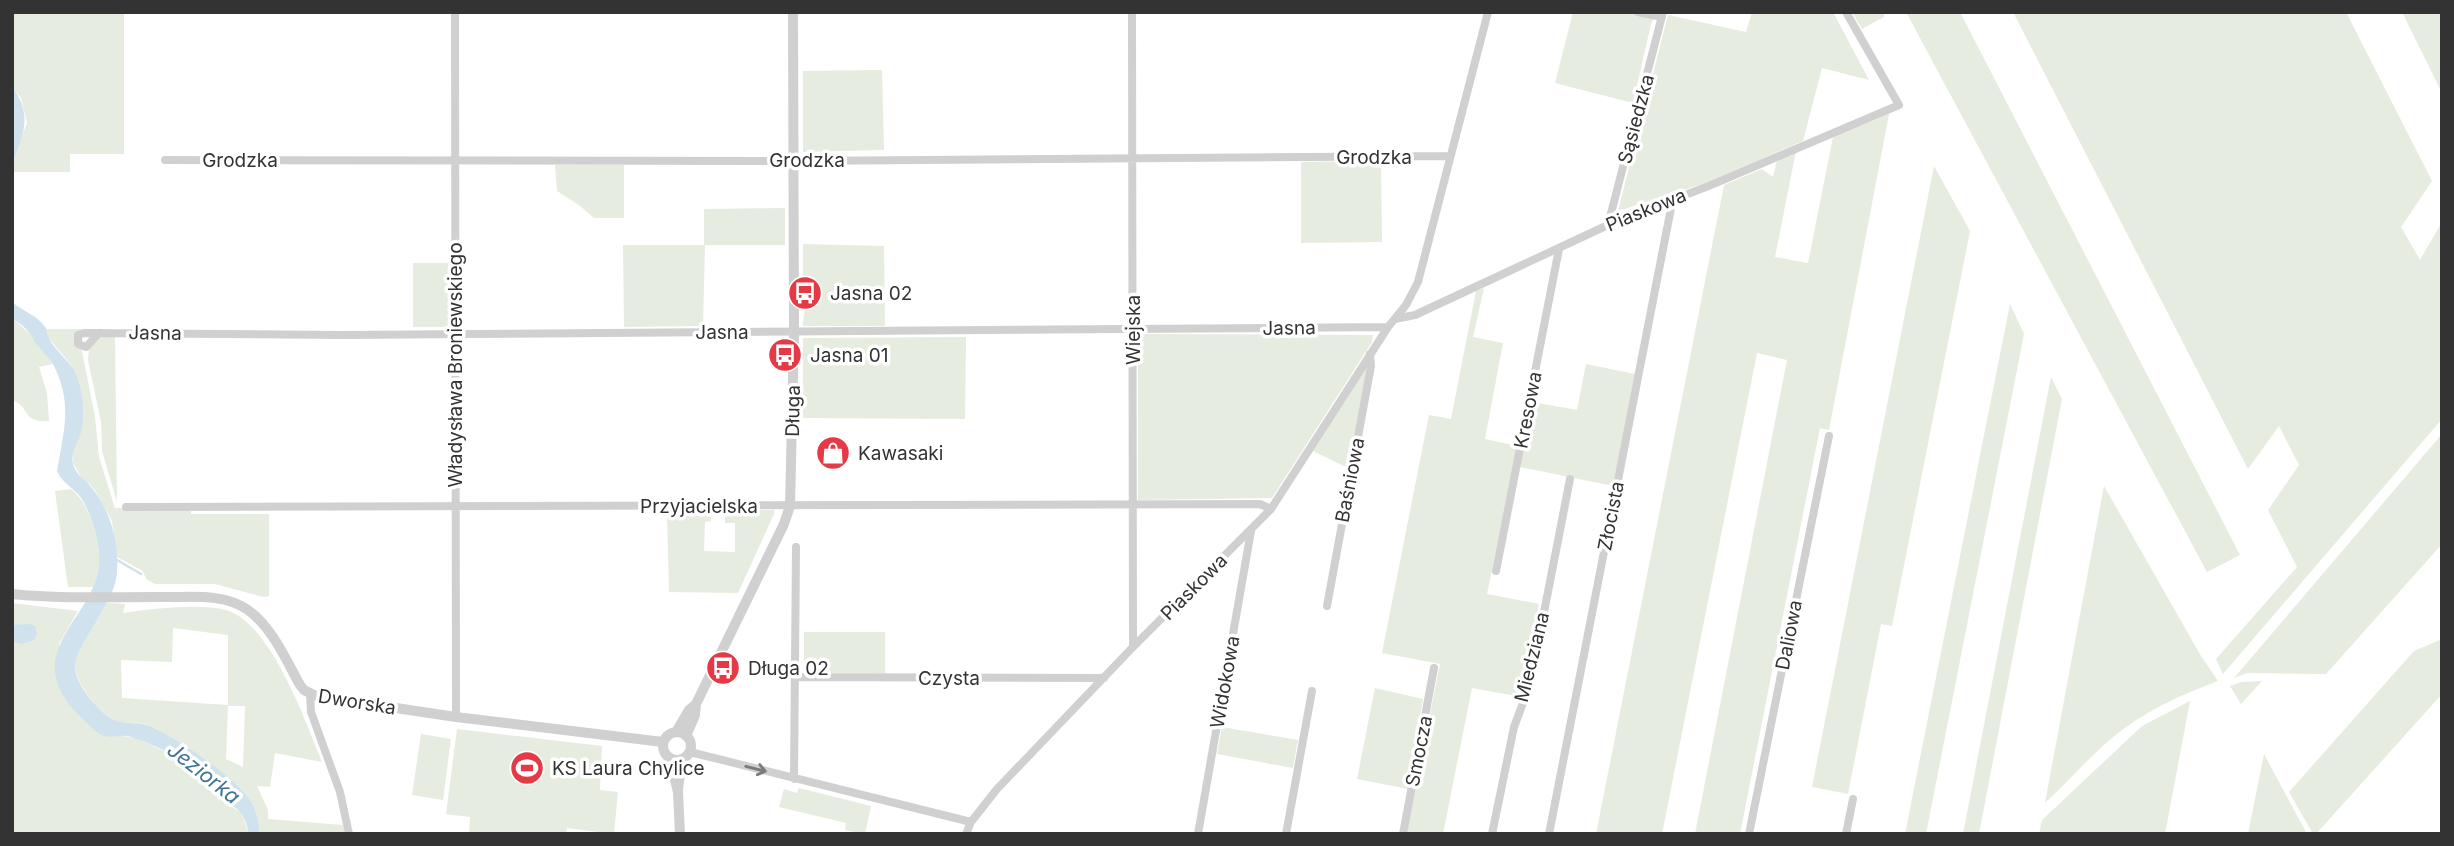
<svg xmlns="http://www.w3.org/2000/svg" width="2454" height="846" font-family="Inter,sans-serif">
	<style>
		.green { fill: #e6ecdf; fill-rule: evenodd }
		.water { fill: #cfe2ee }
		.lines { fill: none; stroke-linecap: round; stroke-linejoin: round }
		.stream { stroke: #cfe2ee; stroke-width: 2.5 }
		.minor { stroke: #d0d0d0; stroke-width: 8 }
		.tertiary { stroke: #d0d0d0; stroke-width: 10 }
		.oneway { stroke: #7a7a7a }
		.labels { text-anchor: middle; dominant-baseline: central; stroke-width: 7; stroke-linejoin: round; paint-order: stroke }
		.street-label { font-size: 19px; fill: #333; stroke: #fff }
		.poi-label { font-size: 19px; fill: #333; stroke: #fff; text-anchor: start }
		.water-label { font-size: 21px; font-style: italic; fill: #3f7597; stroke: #fff }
	</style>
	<rect width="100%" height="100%" fill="#fff"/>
	<path class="green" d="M 12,12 L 124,12 L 124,154 L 70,154 L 70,172 L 12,172 L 12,162 L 27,123 L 21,98 L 12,86 Z
		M 1573,12 L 1657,12 L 1651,24 L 1633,103 L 1555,83 Z
		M 1752,12 L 1833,12 L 1869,80 L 1822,68 L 1803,141 L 1708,182 L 1618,211 L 1668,15 L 1746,32 Z
		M 1852,12 L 1884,12 L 1884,17 L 1862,29 Z
		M 1906,12 L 1960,12 L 2240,555 L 2207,572 Z
		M 2013,12 L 2346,12 L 2432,181 L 2401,227 L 2420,260 L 2442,222 L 2442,419 L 2223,674 L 2216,659 L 2297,567 L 2268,510 L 2299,465 L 2279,426 L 2248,469 Z
		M 2402,12 L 2442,12 L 2442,93 Z
		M 882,70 L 884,150 L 803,152 L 803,71 Z
		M 1889,114 L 1829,430 L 1820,428 L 1740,834 L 1695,834 L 1787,360 L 1757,353 L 1662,834 L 1596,834 L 1724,185 L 1762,169 L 1773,177 L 1777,160 L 1796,151 L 1775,257 L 1808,263 L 1833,137 Z
		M 1381,161 L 1382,242 L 1301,243 L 1301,162 Z
		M 555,165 L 624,165 L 624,218 L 594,218 L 579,205 L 557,191 Z
		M 1934,166 L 1970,231 L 1892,626 L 1881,624 L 1848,794 L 1812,787 Z
		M 785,208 L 785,245 L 705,245 L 703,326 L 624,327 L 623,245 L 704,245 L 704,209 Z
		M 803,244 L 884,246 L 885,326 L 803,326 C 803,312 808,300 808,286 L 803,281 Z
		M 413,263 L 448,263 L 448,327 L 413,327 Z
		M 1484,288 L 1473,337 L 1503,343 L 1485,439 L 1517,446 L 1487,594 L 1539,604 L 1521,697 L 1472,688 L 1443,834 L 1406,834 L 1440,664 L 1382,653 L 1429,415 L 1451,419 L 1476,291 Z
		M 2010,304 L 2024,334 L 1926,834 L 1905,834 Z
		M 12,320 C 24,324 46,353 53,364 L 39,367 L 47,393 L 49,421 C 20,422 32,408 12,400 Z
		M 46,329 L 86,329 L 75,336 L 75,343 L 82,351 L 95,417 L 99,457 L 115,508 L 191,509 L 191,514 L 269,514 L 269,596 L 263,597 L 215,584 L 155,584 L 146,579 L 143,571 L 117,557 L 112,521 L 96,492 L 90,484 L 82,479 L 73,463 L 73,451 L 82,429 L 82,396 L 71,365 L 48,337 Z
		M 1138,334 L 1373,335 L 1372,342 L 1272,498 L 1138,500 Z
		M 100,335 L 115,336 L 117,502 L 102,451 L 101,422 L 88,360 L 89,348 Z
		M 966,337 L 965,419 L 803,418 L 803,338 Z
		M 1586,364 L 1635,374 L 1613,486 L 1520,467 L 1532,402 L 1577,410 Z
		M 1366,369 L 1367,371 L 1348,468 L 1313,451 L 1363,370 Z
		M 2051,377 L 2062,399 L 1979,834 L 1963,834 Z
		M 2442,434 L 2442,544 L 2326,674 L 2247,673 L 2234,678 Z
		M 2104,486 L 2201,656 L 2218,681 C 2180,695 2143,712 2112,738 C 2088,758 2068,782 2045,803 Z
		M 71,489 C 90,504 101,541 99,565 C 98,573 96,580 94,587 L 68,587 L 55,491 Z
		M 711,510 L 711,521 L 705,522 L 704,551 L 735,552 L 735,523 L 725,523 L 725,510 L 774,510 L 774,514 L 738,593 L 669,592 L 667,512 Z
		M 12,603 L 78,611 L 59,644 L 97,732 L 135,738 L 180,758 L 219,800 L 241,812 L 249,834 L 12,834 Z
		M 107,603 L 125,604 L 123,613 C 151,609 200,603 226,610 C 271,623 305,721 322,762 L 275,753 L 270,787 L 257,786 L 268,810 L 268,819 L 343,825 L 345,834 L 260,834 C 259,823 257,812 252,803 C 239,779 175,737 150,726 C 136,720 128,725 119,722 C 101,717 74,682 75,664 C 75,651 100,619 107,603 ZM 173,628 L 228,635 L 228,705 L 122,698 L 121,660 L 172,662 ZM 228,706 L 245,706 L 243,767 L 226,759 Z
		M 804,632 L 885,632 L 885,673 L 804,673 Z
		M 2442,639 L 2442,694 L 2316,834 L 2313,834 L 2289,792 L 2414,651 Z
		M 2262,681 L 2241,704 L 2230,686 L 2241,682 Z
		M 1375,688 L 1423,699 L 1408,789 L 1357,779 Z
		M 2190,701 L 2165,834 L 2039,834 L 2042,820 L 2142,726 Z
		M 1222,727 L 1298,740 L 1293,768 L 1217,754 Z
		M 457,729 L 602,746 L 600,790 L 618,792 L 614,834 L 567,828 L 566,834 L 469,834 L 470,817 L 446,814 Z
		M 421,734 L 451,739 L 443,800 L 412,795 Z
		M 2264,754 L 2307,834 L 2248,834 Z
		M 799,788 L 871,806 L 865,834 L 845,830 L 846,823 L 779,807 L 784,789 L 797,793 Z"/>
	<path class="water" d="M 12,86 C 32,114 25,133 12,162 Z
		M 12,302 C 23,311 38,316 46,328 C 47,331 47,335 49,338 C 52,346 66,359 72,367 C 82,382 85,411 82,428 C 80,441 70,451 73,464 C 76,476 86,479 92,488 C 111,512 119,542 117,572 C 116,603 73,648 75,668 C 76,678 82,688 88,696 C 95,705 109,721 121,722 C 130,724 137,722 147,725 C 172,734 240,780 252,803 C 257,812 259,824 260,834 L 249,834 C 247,825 243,811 234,807 C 228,804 225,805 220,800 C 207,788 195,767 180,758 C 170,753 136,737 126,736 C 119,735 111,738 104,736 C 97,735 70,707 66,700 C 29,647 95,614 99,565 C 101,545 91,509 78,494 C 70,486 61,481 57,471 C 64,430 73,403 53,364 C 48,355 40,350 35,342 C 29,333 24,323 12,320 Z
		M 29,624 L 35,626 L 37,634 L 34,640 L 21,644 L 12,641 L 12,625 Z"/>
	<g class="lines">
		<path class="stream" d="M 117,560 L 141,574"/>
		<path class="minor" d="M 455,12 L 456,717
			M 1132,12 L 1133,647
			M 1638,12 L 1662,17
			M 165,160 L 794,161 L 1450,156
			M 1608,225 L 1663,12
			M 1395,319 L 1415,315 L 1608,225 L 1711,185 L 1899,105 L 1846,12
			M 99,333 L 86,347 L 78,344 L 78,335 L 85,333 L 343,335 L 1388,327
			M 126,507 L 1260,504 L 1271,509
			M 1496,571 L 1559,249
			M 1327,606 L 1371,366 L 1370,354
			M 794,677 L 1104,678
			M 310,694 L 311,712 L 340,792 L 349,834
			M 690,752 L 971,822
			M 794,779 L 796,547
			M 966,834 L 971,822 L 997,789 L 1133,647 L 1271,509 L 1388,327 L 1406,305 L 1418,282 L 1488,12
			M 1198,834 L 1251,531
			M 1286,834 L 1312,691
			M 1403,834 L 1434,668
			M 1492,834 L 1514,727 L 1530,684 L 1570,479
			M 1549,834 L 1673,198
			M 1749,834 L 1829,436
			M 1846,834 L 1853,799"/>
		<path class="tertiary" d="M 12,594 C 60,599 110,597 158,597 C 188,598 223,592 248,610 C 272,627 286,660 300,685 L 304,690 L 316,696 L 456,717 L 663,742
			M663 746a14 14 0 1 1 28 0a14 14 0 1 1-28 0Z
			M 676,732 L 689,710 L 696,704
			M 686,736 L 695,715 L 696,704 L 784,524 L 790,506 L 794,331 L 793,12
			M 670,759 L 678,792 L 680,834
			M 678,789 L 682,760"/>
	</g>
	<defs><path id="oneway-shaft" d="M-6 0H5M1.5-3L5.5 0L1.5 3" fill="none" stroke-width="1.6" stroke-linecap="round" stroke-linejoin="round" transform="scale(1.75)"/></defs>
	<use class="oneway" href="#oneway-shaft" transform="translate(756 769) rotate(14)"/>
	<defs>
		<g id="bus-disc" transform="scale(1.75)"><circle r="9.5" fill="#e63946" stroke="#fff"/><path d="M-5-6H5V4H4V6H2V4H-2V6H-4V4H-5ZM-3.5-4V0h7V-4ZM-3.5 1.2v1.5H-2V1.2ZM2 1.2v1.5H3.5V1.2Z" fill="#fff"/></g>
		<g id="shop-disc" transform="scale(1.75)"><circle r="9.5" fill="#e63946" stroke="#fff"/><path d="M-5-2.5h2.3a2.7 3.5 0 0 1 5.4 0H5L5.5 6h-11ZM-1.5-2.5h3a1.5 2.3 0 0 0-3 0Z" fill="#fff"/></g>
		<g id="stadium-disc" transform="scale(1.75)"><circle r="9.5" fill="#e63946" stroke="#fff"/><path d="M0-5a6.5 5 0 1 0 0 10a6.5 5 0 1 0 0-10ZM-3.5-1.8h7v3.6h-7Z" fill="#fff"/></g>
	</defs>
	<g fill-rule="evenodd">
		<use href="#bus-disc" x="805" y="293"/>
		<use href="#bus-disc" x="785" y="355"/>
		<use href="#shop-disc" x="833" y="453"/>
		<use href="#bus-disc" x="723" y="668"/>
		<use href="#stadium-disc" x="527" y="768"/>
	</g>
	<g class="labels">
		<g class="street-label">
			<text transform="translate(1636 119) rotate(-75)">Sąsiedzka</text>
			<text x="1374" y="157">Grodzka</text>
			<text x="240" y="160">Grodzka</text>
			<text x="807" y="160">Grodzka</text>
			<text transform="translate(1646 210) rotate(-22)">Piaskowa</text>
			<text transform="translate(1289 328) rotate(-1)">Jasna</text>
			<text transform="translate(1133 330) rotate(-90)">Wiejska</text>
			<text x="722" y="332">Jasna</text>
			<text transform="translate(155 333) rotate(1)">Jasna</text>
			<text transform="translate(455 365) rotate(-90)">Władysława Broniewskiego</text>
			<text transform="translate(1528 410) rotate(-79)">Kresowa</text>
			<text transform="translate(793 411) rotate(-89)">Długa</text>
			<text transform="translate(1350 480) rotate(-79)">Baśniowa</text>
			<text x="699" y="506">Przyjacielska</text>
			<text transform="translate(1611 516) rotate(-79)">Złocista</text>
			<text transform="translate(1194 587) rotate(-45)">Piaskowa</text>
			<text transform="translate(1789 635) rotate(-79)">Daliowa</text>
			<text transform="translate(1532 657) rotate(-76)">Miedziana</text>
			<text x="949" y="678">Czysta</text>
			<text transform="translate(1225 682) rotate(-80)">Widokowa</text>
			<text transform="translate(357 702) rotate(9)">Dworska</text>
			<text transform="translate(1419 751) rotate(-79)">Smocza</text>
		</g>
		<g class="poi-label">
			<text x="830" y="293">Jasna 02</text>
			<text x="810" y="355">Jasna 01</text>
			<text x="858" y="453">Kawasaki</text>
			<text x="748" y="668">Długa 02</text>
			<text x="552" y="768">KS Laura Chylice</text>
		</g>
		<g class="water-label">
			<text transform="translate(204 773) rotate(38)">Jeziorka</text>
		</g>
	</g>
	<rect width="2454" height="846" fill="none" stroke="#333333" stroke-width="28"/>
</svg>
